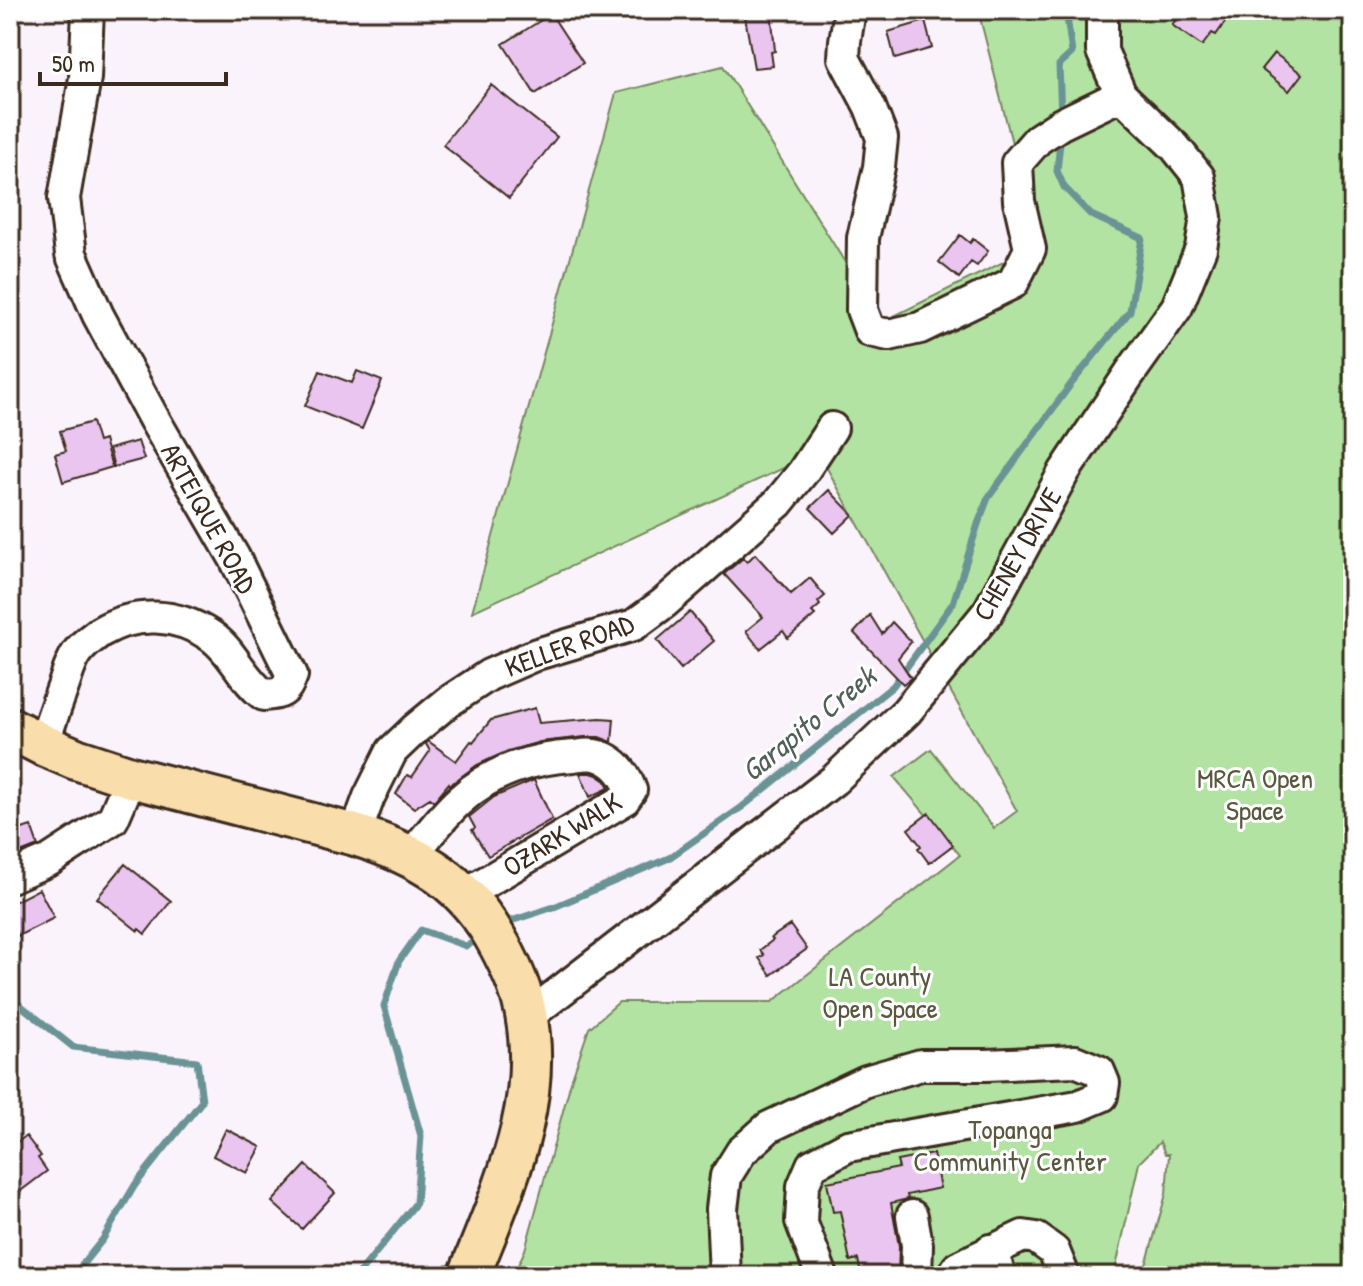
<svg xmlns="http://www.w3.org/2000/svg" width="1363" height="1286" font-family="'Patrick Hand',sans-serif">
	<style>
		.green { fill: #b3e3a3; stroke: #778660; stroke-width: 2 }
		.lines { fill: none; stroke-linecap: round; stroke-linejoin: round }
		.stream { stroke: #6a9395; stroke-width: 7 }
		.building { fill: #e9c5f0; stroke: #3b2a1e; stroke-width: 2 }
		.minor-casing { stroke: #3b2a1e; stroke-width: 36 }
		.major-casing { stroke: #3b2a1e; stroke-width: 46 }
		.minor { stroke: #fff; stroke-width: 30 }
		.major { stroke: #f9ddab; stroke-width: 40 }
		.labels { text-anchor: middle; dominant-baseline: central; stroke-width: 6; stroke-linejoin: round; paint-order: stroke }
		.street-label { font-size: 28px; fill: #3b2a1e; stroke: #fff }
		.park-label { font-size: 28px; fill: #59583f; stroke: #fff }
		.water-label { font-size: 30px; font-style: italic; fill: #525f59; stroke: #fff }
	</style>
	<rect width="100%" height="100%" fill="#fbf3fc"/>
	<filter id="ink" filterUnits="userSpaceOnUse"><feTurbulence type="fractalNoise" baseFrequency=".0125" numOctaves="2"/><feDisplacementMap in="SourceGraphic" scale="16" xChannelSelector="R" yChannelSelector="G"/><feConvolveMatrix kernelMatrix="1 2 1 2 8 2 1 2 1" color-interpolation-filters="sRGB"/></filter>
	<g filter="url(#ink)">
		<path class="green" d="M 978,10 L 1353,10 L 1353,1276 L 1143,1276 L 1166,1194 L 1169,1154 L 1165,1154 L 1160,1142 L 1139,1163 L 1114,1276 L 513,1276 L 525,1250 L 572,1078 L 589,1028 L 619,1002 L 772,1002 L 960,855 L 894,777 L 931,749 L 994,828 L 1017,811 L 818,452 L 472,612 L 616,93 L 723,66 L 882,322 L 1038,245 Z"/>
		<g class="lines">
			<path class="stream" d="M 1061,117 L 1059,65 L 1072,53 L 1066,10
				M 502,927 L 514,920 L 554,907 L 669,858 L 742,807 L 893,686 L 953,603 L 978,524 L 988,498 L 1071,384 L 1130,311 L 1142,238 L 1091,215 L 1064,187 L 1057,171 L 1061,133
				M 10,997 L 73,1047 L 197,1061 L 202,1101 L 135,1185 L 103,1239 L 73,1276
				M 357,1276 L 416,1203 L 421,1136 L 384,1006 L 399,961 L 421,930 L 466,946 L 481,938"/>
		</g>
		<path class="building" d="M 747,10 L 771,10 L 775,51 L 771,52 L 773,66 L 754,68 L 745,17 L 748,17 Z
			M 1183,10 L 1218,10 L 1228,18 L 1216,35 L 1212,33 L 1202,46 L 1172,25 Z
			M 551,14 L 583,63 L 535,94 L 503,44 Z
			M 925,21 L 932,48 L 895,59 L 888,32 Z
			M 1274,53 L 1302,74 L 1289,91 L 1261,69 Z
			M 491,85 L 557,137 L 509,198 L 443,145 Z
			M 960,235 L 970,243 L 973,239 L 988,251 L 977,266 L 971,262 L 959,278 L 939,262 Z
			M 320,371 L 352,383 L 357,371 L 382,381 L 362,429 L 305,406 Z
			M 92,422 L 98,442 L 104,440 L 112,467 L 63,482 L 55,454 L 66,451 L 60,431 Z
			M 138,441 L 144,459 L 114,467 L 109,449 Z
			M 829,490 L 853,515 L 834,533 L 810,508 Z
			M 755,554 L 791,594 L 810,578 L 825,596 L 818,602 L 820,605 L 812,612 L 815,615 L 788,638 L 783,631 L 760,649 L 746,631 L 763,617 L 724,574 L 743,558 L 747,562 Z
			M 690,612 L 714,641 L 681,669 L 657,640 Z
			M 870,615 L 882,634 L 892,622 L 911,642 L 898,658 L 911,678 L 903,684 L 854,633 Z
			M 535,708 L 539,723 L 600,718 L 614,719 L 612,742 L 599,737 L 585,737 L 540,742 L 508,751 L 477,765 L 450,785 L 449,783 L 434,801 L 430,798 L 414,808 L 396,794 L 407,775 L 412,777 L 430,751 L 426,744 L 428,741 L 456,761 L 471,741 L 473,742 L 491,720 Z
			M 580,773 L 591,773 L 597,775 L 606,781 L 609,788 L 590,797 Z
			M 534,780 L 552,819 L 488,856 L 472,830 L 475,828 L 469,817 L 494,797 Z
			M 929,813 L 953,845 L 929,863 L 918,848 L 921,846 L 908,829 Z
			M 31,826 L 38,846 L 10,857 L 10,833 Z
			M 125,864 L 171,901 L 145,934 L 139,929 L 138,931 L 97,898 Z
			M 39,889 L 54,918 L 18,936 L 10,920 L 10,904 Z
			M 790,925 L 807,949 L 771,975 L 759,958 L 764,955 L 760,950 L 773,940 L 771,938 Z
			M 226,1129 L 261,1147 L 247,1173 L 213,1156 Z
			M 26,1136 L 41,1156 L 38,1158 L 47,1171 L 10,1199 L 10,1147 Z
			M 933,1154 L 940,1188 L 907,1195 L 908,1199 L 891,1203 L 899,1246 L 898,1276 L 861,1276 L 858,1259 L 850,1261 L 840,1211 L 833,1212 L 827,1182 L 899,1168 L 897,1161 Z
			M 306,1165 L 335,1193 L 302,1229 L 272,1202 Z"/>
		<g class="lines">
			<g class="minor-casing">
				<path id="minor" d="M 850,10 L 845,41 L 844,58 L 870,107 L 882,138 L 879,167 L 863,238 L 862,310 L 870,331 L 889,335 L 920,328 L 1013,283 L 1030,249 L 1019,201 L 1017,163 L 1038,139 L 1061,124 L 1121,95
					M 43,745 C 49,726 56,706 63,687 C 67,676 70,663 77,653 C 83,644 92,638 100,632 C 135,611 177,613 211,636 C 233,651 242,679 264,695 C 282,694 286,692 292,675 L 234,557 L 154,419 L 98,315 L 71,254 L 64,198 L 85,78 L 88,10
					M 355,835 L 369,797 L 392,751 L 414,730 L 448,702 L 489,675 L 537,654 L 634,625 L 664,603 L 778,503 L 803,472 L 832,428
					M 411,856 C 427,837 442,816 460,800 C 491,771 533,758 574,756 C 582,755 591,753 599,756 C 616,761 625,774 631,790 L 624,800 L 464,895
					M 10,877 L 50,860 L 113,819 L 131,777
					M 527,1017 L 834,780 L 906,712 L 988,612 L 1064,472 L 1130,373 L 1177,307 L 1201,248 L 1206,217 L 1199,177 L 1175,147 L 1121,95 L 1102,51 L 1102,10
					M 912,1216 L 917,1245 L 916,1276
					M 990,1250 L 1001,1276
					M 725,1276 L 722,1209 L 726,1176 L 741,1152 L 769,1127 L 866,1081 L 921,1065 L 986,1065 L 1075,1061 L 1099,1071 L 1104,1083 L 1102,1096 L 1078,1106 L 848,1146 L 812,1165 L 803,1186 L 801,1221 L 822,1276
					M 952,1276 L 958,1267 L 1023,1236 L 1036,1238 L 1054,1251 L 1064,1276"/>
			</g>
			<g class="major-casing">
				<path id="major" d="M 10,728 L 43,745 L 76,759 L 131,777 L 355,835 C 422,856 466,882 500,946 C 509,963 518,981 523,1001 C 548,1097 503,1189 469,1276"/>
			</g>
			<use href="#minor" class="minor"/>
			<use href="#major" class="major"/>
		</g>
	</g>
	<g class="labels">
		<g class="street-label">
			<text transform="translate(209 518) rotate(61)">ARTEIQUE ROAD</text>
			<text transform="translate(1017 554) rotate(-60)">CHENEY DRIVE</text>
			<text transform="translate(569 645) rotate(-20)">KELLER ROAD</text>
			<text transform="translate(562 834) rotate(-32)">OZARK WALK</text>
		</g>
		<g class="park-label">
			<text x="1255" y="778">MRCA Open<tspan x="1255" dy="32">Space</tspan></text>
			<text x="880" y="976">LA County<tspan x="880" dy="32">Open Space</tspan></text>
			<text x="1010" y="1129">Topanga<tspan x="1010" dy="32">Community Center</tspan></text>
		</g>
		<g class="water-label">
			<text transform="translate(808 723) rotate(-39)">Garapito Creek</text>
		</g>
	</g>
	<rect width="1363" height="1286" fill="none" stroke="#fff" stroke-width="40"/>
	<rect x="20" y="20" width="1323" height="1246" fill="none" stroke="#3b2a1e" stroke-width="3" filter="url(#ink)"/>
	<path d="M40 72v12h186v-12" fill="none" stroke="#3b2a1e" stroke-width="4"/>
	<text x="52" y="72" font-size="24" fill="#3b2a1e" stroke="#ffffff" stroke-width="6" paint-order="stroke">50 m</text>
</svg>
